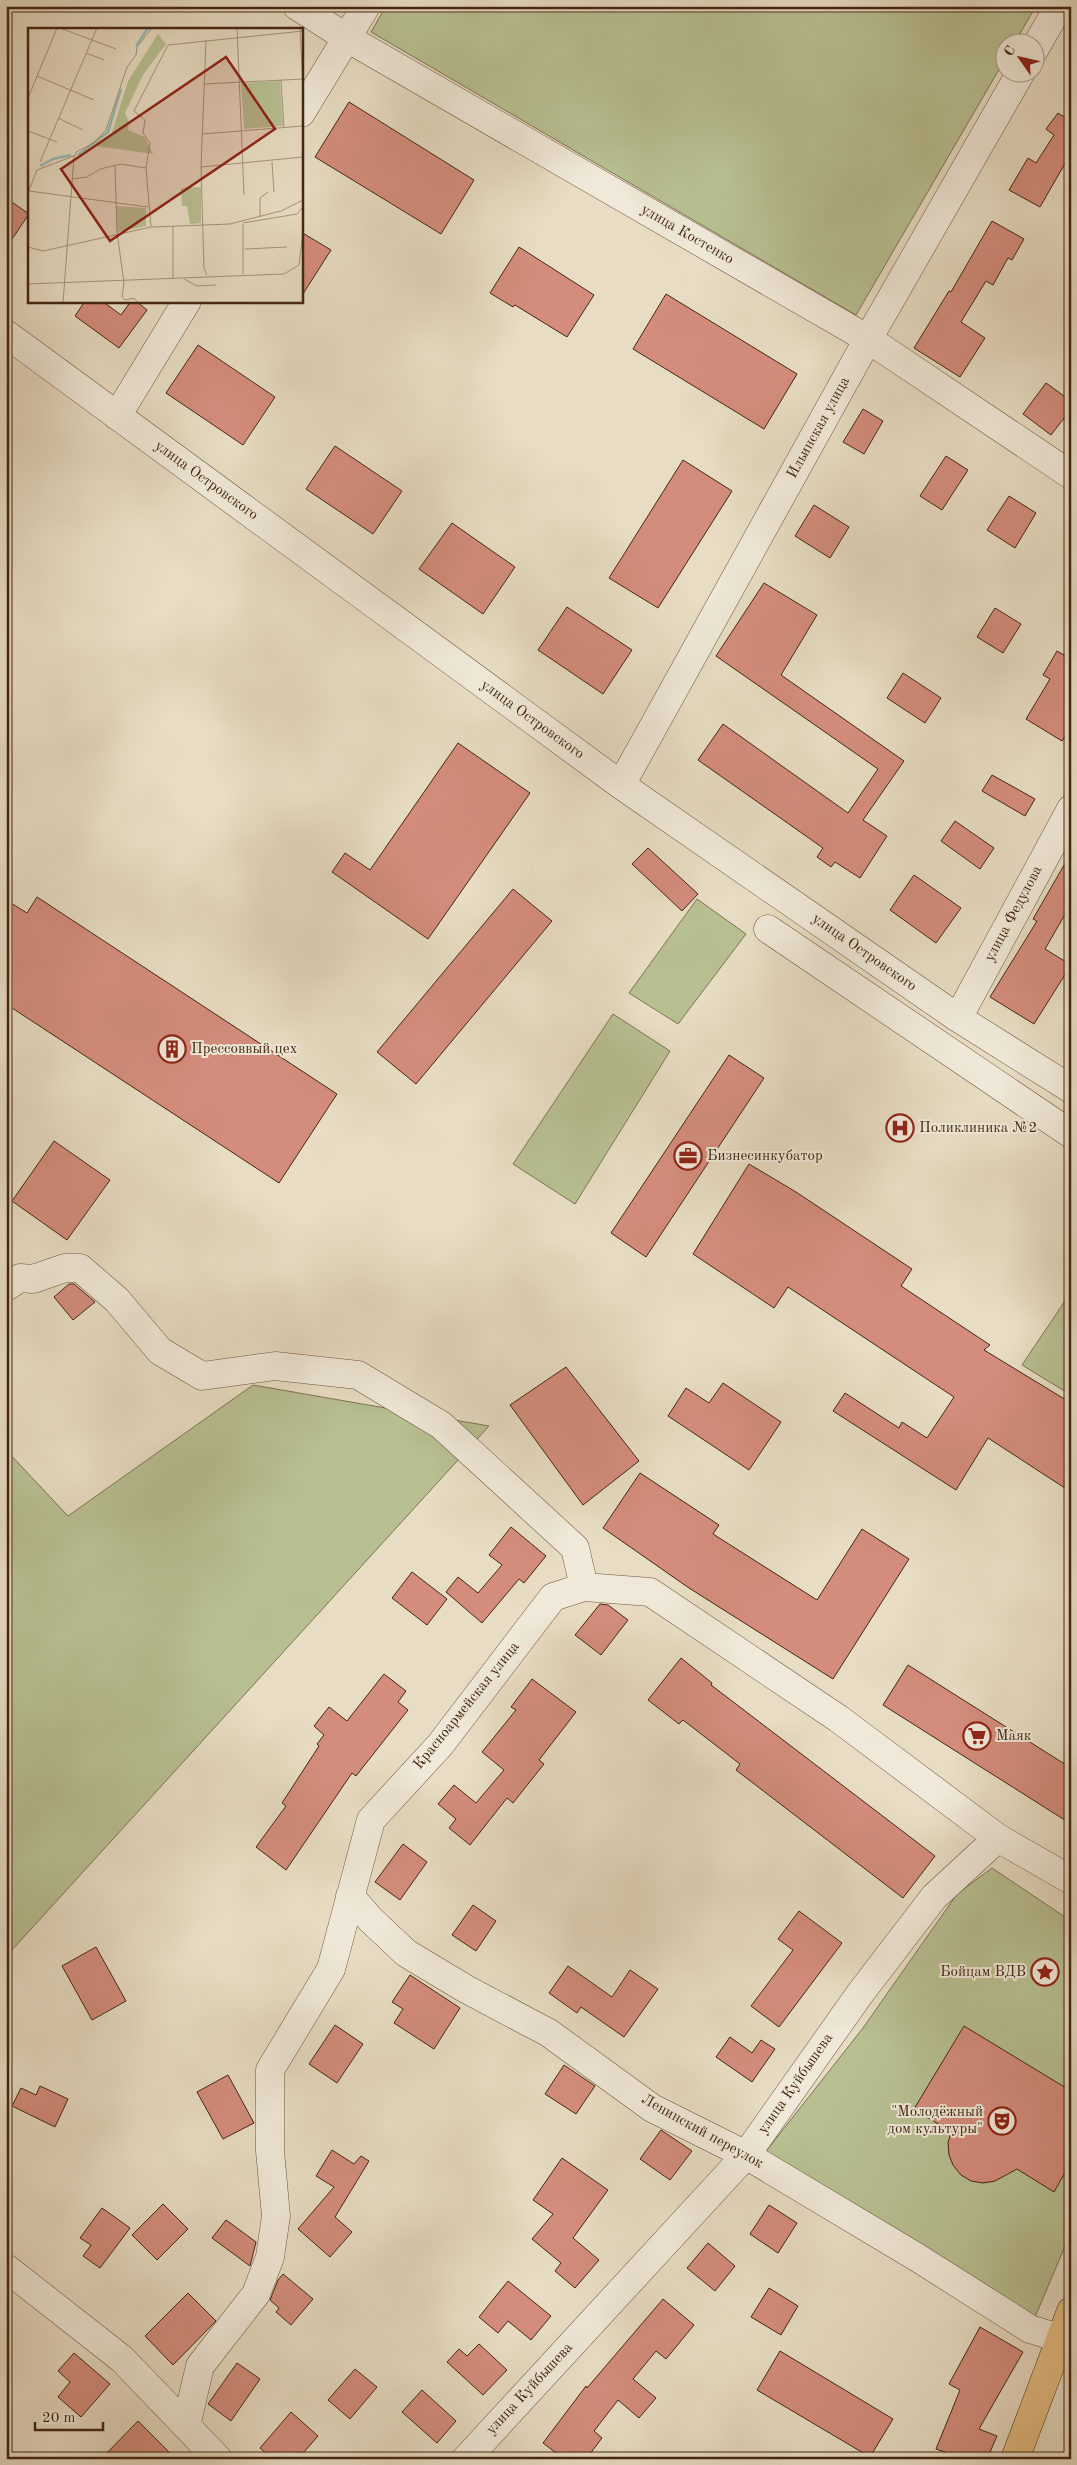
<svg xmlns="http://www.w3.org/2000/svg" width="1077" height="2465" font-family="'Old Standard TT',serif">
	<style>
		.green { fill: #b8c092; stroke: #7e7352 }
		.building { fill: #d48d7d; stroke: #442611 }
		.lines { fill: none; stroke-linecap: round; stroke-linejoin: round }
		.minor-casing { stroke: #6d543e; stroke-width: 29 }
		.major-casing { stroke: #442611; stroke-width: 29 }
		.minor { stroke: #f0e9d9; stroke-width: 28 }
		.major { stroke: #e4be82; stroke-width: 28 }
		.labels { text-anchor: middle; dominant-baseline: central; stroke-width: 4; stroke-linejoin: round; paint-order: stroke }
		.street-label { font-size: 15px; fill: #442611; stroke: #f0e9d9 }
		.poi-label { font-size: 15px; fill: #442611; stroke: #f0e9d9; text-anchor: start }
		.inset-river { fill: none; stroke: #97bbb7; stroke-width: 2.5 }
		.inset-road { fill: none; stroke: #a6947c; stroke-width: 1 }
		.view { fill: #8f2418; fill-opacity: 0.15; stroke: #8f2418; stroke-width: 2.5 }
		.inset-edge { fill: none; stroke: #442611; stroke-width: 2.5 }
	</style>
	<rect width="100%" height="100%" fill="#e8ddc4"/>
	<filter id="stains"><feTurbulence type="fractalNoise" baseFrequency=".004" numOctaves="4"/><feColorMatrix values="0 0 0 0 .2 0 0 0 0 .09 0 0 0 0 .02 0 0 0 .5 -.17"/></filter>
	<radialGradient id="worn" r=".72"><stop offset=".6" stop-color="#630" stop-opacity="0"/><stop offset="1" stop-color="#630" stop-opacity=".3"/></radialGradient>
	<path class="green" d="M 386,6 L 1036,6 L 1015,42 L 1004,42 L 1004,61 L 856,315 L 371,32 Z
		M 697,899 L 746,934 L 678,1024 L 629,993 Z
		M 613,1014 L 670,1051 L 575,1204 L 513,1164 Z
		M 1071,1292 L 1071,1395 L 1022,1365 Z
		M 253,1385 L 489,1426 L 12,1950 L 6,1893 L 6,1450 L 68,1516 Z
		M 992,1868 L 1071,1921 L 1071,2232 L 1030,2329 L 763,2155 L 863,2028 L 957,1894 Z"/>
	<path class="building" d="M 349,102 L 474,180 L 441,234 L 315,157 Z
		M 1071,111 L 1071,153 L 1040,207 L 1009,190 L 1028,158 L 1036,163 L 1054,135 L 1046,129 L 1058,113 L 1066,118 Z
		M 6,198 L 29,214 L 6,248 Z
		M 992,221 L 1024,239 L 1012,260 L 1008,258 L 993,285 L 986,281 L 961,322 L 985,338 L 960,377 L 914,348 L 949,291 L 951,292 Z
		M 301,232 L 331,250 L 301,297 Z
		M 519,247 L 594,295 L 567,337 L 515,305 L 513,307 L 490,293 Z
		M 666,294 L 797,374 L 764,429 L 633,349 Z
		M 85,301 L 102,301 L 121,315 L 131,301 L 136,301 L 147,310 L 119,348 L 75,316 Z
		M 198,345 L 275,397 L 243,445 L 166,393 Z
		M 1046,383 L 1071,401 L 1071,409 L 1051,435 L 1023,414 Z
		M 863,409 L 883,421 L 864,454 L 843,442 Z
		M 335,446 L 402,491 L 373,534 L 306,489 Z
		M 946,456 L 968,470 L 942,510 L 920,496 Z
		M 683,460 L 732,491 L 658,608 L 609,578 Z
		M 1009,496 L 1036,513 L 1015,548 L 987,530 Z
		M 814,505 L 849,527 L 830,558 L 795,536 Z
		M 452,523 L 515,567 L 483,614 L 419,569 Z
		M 764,583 L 817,615 L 781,675 L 904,761 L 863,820 L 887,836 L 860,878 L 835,862 L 831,867 L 817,857 L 823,848 L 698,760 L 723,724 L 848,813 L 878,769 L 716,656 Z
		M 567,607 L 632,650 L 603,694 L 538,650 Z
		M 995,608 L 1021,624 L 1003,653 L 977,637 Z
		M 1057,651 L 1071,659 L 1071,727 L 1062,741 L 1026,719 L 1050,679 L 1043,675 Z
		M 903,673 L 941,698 L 925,723 L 887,698 Z
		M 458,743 L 530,793 L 428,939 L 332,872 L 345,853 L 370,870 Z
		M 992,775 L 1035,799 L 1025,816 L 982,791 Z
		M 955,821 L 994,848 L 980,869 L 941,841 Z
		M 648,848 L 698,894 L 682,911 L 632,864 Z
		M 1071,853 L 1071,904 L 1045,949 L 1071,965 L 1034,1024 L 990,997 L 1037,921 L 1033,919 Z
		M 914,875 L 961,908 L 936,943 L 890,910 Z
		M 513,889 L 552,921 L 416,1084 L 377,1052 Z
		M 37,897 L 337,1094 L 279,1183 L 6,1004 L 6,900 L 27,913 Z
		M 729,1055 L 764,1078 L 646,1257 L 611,1233 Z
		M 54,1141 L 110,1180 L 67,1240 L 12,1201 Z
		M 749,1164 L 796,1192 L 912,1269 L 901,1286 L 990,1345 L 984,1350 L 1071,1403 L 1071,1492 L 988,1438 L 956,1490 L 833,1411 L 845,1393 L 899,1428 L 902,1422 L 927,1438 L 954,1397 L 788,1287 L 774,1308 L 693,1254 Z
		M 69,1284 L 74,1284 L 95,1302 L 73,1320 L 54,1297 Z
		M 566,1367 L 639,1461 L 583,1505 L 510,1405 Z
		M 723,1383 L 781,1422 L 749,1470 L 668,1416 L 686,1388 L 709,1403 Z
		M 640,1473 L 719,1525 L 713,1534 L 817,1600 L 862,1529 L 909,1559 L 833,1679 L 689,1588 L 603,1528 Z
		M 511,1527 L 546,1556 L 524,1583 L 519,1579 L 482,1623 L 446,1592 L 458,1577 L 478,1593 L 502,1565 L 489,1555 Z
		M 412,1572 L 447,1599 L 427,1625 L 392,1598 Z
		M 600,1604 L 608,1605 L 628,1620 L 601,1655 L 575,1635 Z
		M 681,1658 L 712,1683 L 711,1685 L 935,1856 L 903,1898 L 736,1770 L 740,1764 L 683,1720 L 679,1724 L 648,1700 Z
		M 908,1665 L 1071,1768 L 1071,1824 L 883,1705 Z
		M 384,1674 L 406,1691 L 398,1702 L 408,1710 L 356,1776 L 352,1773 L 286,1870 L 256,1847 L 286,1806 L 282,1803 L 319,1746 L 317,1744 L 324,1735 L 314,1726 L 329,1707 L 347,1721 Z
		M 532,1679 L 576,1712 L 539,1760 L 544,1764 L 513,1803 L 507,1798 L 470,1845 L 449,1828 L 456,1819 L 438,1804 L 454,1785 L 476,1803 L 504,1770 L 482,1752 L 516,1710 L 511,1707 Z
		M 403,1844 L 427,1862 L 400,1900 L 375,1882 Z
		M 473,1905 L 496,1921 L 476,1951 L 452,1935 Z
		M 799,1911 L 842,1943 L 779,2027 L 751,2006 L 793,1950 L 778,1939 Z
		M 96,1947 L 126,2001 L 92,2020 L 62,1966 Z
		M 568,1966 L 612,1997 L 630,1970 L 658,1989 L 624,2037 L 581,2007 L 577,2013 L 549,1993 Z
		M 410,1975 L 460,2008 L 434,2049 L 394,2023 L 403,2009 L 392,2002 Z
		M 335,2025 L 363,2044 L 337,2083 L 309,2064 Z
		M 964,2026 L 1071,2091 L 1071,2162 L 1054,2192 L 1017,2169 L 995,2181 L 983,2183 L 971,2181 L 961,2175 L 953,2165 L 949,2155 L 948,2143 L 951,2132 L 914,2109 Z
		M 730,2037 L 752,2053 L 761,2040 L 775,2049 L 752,2082 L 716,2057 Z
		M 564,2065 L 595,2086 L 576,2114 L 545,2094 Z
		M 228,2075 L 254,2123 L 223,2139 L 197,2092 Z
		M 40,2086 L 68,2099 L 55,2127 L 12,2106 L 21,2088 L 36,2095 Z
		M 661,2130 L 692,2151 L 670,2180 L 640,2159 Z
		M 332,2150 L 354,2164 L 361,2156 L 369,2161 L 335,2217 L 352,2232 L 330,2257 L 298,2229 L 334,2187 L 316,2176 Z
		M 562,2158 L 608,2190 L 573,2238 L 599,2260 L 575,2288 L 555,2271 L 561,2263 L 532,2239 L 553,2214 L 533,2200 Z
		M 163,2204 L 188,2229 L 157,2260 L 132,2235 Z
		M 769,2205 L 797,2223 L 778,2253 L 750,2234 Z
		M 102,2208 L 130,2228 L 100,2268 L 83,2256 L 91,2245 L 80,2238 Z
		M 226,2220 L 256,2242 L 250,2266 L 212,2238 Z
		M 708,2243 L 735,2266 L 715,2291 L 687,2268 Z
		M 283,2274 L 313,2299 L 291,2325 L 276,2312 L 279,2308 L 270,2300 L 278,2280 Z
		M 508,2281 L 551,2316 L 531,2340 L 508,2321 L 498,2333 L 479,2317 Z
		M 769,2288 L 798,2306 L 781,2335 L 751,2317 Z
		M 188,2293 L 216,2321 L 173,2365 L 145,2336 Z
		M 663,2299 L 694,2325 L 666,2359 L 656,2351 L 633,2379 L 656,2398 L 639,2418 L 618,2400 L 594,2431 L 602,2438 L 586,2459 L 564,2459 L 543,2443 L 586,2386 L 587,2388 Z
		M 980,2327 L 1023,2352 L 979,2429 L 997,2436 L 987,2459 L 942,2459 L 945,2452 L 936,2449 L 960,2390 L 949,2384 Z
		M 479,2344 L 507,2370 L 483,2395 L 447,2362 L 459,2349 L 467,2356 Z
		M 780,2351 L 893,2419 L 870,2457 L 757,2390 Z
		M 74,2353 L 110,2384 L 81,2417 L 58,2397 L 70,2382 L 58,2371 Z
		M 237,2363 L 260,2379 L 231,2421 L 208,2404 Z
		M 355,2369 L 377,2387 L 350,2419 L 328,2400 Z
		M 422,2390 L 456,2421 L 437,2443 L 402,2412 Z
		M 291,2412 L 318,2436 L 298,2459 L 272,2459 L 260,2448 Z
		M 138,2421 L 176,2459 L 101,2459 Z"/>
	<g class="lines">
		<g class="minor-casing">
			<path id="minor" d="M 297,6 L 347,38 L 868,339 L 1071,475
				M 1034,50 L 1059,6
				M 301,113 L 366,6
				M 6,334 L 621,785 L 958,1018 L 1071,1089
				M 117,416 L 187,301
				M 621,785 L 868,339 L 1021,72
				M 768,929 L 1071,1134
				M 958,1018 L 1071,809
				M 6,1287 L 20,1278 L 33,1279 L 65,1268 L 80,1268 L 117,1300 L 160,1351 L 202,1376 L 275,1366 L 358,1375 L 441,1425 L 575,1548 L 584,1587 L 650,1592 L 839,1719 L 998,1838 L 1071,1880
				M 350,1896 L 370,1919 L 406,1953 L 466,1989 L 549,2033 L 652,2108 L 746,2155 L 918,2258 L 1030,2329 L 1059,2338 L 1071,2345
				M 6,2268 L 122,2359 L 218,2459
				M 186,2426 L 200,2366 L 256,2294 L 270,2257 L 276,2216 L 270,2151 L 270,2070 L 331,1969 L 371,1820 L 440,1745 L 553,1597 L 584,1587
				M 466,2459 L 746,2155 L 859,1995 L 934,1897 L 998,1838"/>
		</g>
		<g class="major-casing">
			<path id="major" d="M 1015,2459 L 1071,2311"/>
		</g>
		<use href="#minor" class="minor"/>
		<use href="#major" class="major"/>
	</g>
	<defs>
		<g id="building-ring" transform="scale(1.4375)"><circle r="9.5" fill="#f0e9d9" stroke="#8f2418" stroke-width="1.5"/><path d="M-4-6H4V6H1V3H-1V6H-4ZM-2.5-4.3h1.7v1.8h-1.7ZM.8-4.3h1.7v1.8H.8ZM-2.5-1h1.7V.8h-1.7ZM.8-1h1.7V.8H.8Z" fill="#8f2418"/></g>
		<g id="hospital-ring" transform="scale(1.4375)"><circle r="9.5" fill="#f0e9d9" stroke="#8f2418" stroke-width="1.5"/><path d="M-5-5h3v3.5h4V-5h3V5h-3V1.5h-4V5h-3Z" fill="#8f2418"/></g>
		<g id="office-ring" transform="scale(1.4375)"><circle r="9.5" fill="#f0e9d9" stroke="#8f2418" stroke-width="1.5"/><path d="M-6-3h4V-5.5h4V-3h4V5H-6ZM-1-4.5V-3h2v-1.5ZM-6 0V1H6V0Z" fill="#8f2418"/></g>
		<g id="supermarket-ring" transform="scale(1.4375)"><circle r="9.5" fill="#f0e9d9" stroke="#8f2418" stroke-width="1.5"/><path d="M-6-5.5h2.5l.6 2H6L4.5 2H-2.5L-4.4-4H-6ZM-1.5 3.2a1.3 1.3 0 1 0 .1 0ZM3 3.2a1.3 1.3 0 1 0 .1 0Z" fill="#8f2418"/></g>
		<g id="sight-ring" transform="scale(1.4375)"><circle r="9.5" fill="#f0e9d9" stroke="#8f2418" stroke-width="1.5"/><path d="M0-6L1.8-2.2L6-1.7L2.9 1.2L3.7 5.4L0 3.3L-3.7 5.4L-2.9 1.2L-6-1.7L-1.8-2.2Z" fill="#8f2418"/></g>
		<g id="theatre-ring" transform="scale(1.4375)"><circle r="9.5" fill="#f0e9d9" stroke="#8f2418" stroke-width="1.5"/><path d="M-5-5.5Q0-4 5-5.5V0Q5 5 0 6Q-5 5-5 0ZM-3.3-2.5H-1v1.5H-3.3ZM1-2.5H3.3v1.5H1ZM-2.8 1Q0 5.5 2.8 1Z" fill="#8f2418"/></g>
	</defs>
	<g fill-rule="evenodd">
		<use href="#building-ring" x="172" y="1049"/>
		<use href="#hospital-ring" x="900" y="1128"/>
		<use href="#office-ring" x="688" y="1156"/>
		<use href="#supermarket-ring" x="977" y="1736"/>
		<use href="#sight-ring" x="1045" y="1972"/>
		<use href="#theatre-ring" x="1002" y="2121"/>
	</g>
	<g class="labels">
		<g class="street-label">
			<text transform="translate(687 235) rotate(30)">улица Костенко</text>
			<text transform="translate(819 428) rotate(-61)">Ильинская улица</text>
			<text transform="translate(206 481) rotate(36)">улица Островского</text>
			<text transform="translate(532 720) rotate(36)">улица Островского</text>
			<text transform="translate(1014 914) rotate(-62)">улица Федулова</text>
			<text transform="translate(864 953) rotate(35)">улица Островского</text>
			<text transform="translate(467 1706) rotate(-51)">Красноармейская улица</text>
			<text transform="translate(796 2084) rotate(-55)">улица Куйбышева</text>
			<text transform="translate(702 2132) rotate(29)">Ленинский переулок</text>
			<text transform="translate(530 2389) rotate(-47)">улица Куйбышева</text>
		</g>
		<g class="poi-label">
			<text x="191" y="1049">Прессоввый цех</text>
			<text x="919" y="1128">Поликлиника №2</text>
			<text x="707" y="1156">Бизнесинкубатор</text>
			<text x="996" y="1736">Maяк</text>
			<text x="1026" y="1972" text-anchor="end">Бойцам ВДВ</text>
			<text x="983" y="2112" text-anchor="end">"Молодёжный<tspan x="983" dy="17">дом культуры"</tspan></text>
		</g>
	</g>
	<g transform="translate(28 28)">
		<rect width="275" height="275" fill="#e8ddc4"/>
		<path d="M 130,6 L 138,16 L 115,47 L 97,85 L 101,94 L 100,102 L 117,109 L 125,126 L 68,118 L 84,105 L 100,53 ZM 252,53 L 255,98 L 216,101 L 213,55 ZM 173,159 L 173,195 L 162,196 L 159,178 L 154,178 L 153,160 ZM 88,178 L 118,180 L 118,198 L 89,204 Z" fill="#b8c092"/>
		<path class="inset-river" d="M 108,18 L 120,0M 50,127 L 80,104 L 93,61M 12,138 L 25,131 L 43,127"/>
		<path class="inset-road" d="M 32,0 L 88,21M 209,0 L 216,167M 272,0 L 275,57M 178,12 L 173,139 L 176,240 L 179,247M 58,25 L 76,32M 9,48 L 66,72M 253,52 L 256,100M 176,56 L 275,51M 0,70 L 29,0M 30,90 L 55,102M 0,103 L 29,114M 174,106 L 275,98M 12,134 L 69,0M 244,134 L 246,164M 87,138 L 89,204 L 96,255 L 94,269 L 97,272 L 106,270 L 110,275M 173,139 L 275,129M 44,151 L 59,149 L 72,141 L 93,136 L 118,140M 1,163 L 120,179M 0,165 L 9,142 L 48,127 L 48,124 L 66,115 L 78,102 L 99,39 L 108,27 L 109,19 L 124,0M 232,189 L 232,170 L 240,164M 215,195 L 269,186 L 275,179M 215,196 L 215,246M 123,199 L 118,140 L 122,115 L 115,105 L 117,92 L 106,83 L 140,17 L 275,3M 0,219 L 15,223 L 123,199 L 202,196 L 253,183 L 275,172M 217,221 L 259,219M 145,250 L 145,199M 156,251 L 169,258 L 188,257M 0,256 L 256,246 L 271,237 L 275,204M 35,275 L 46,128"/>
		<path class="view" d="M 198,29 L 247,101 L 82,213 L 33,141 Z"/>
		<rect width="275" height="275" class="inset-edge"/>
	</g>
	<rect width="1077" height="2465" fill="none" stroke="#e8ddc4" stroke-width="25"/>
	<rect x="8" y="8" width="1062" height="2450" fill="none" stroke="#442611" stroke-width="2.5"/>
	<rect x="12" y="12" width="1052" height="2440" fill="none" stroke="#442611"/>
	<g transform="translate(1020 58) rotate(304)"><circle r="24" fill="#f0e9d9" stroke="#ab9b89"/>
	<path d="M0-4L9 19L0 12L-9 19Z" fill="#8f2418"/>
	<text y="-8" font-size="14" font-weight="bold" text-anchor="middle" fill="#442611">С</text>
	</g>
	<path d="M35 2422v8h68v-8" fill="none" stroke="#442611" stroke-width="2.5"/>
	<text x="42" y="2422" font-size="15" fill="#442611" stroke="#f0e9d9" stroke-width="4" paint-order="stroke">20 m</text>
	<rect width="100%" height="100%" filter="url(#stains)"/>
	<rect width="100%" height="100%" fill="url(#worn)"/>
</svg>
